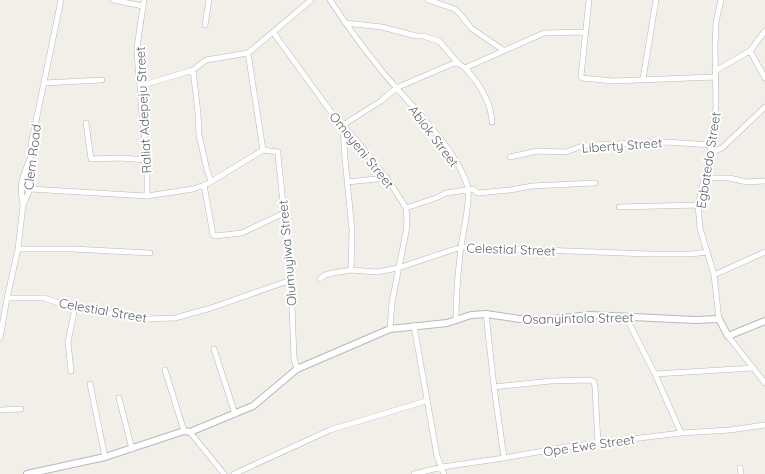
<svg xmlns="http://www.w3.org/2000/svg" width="765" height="474" font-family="Quicksand,sans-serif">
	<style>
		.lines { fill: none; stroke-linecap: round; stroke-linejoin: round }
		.minor-casing { stroke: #b5b8bc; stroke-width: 6 }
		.tertiary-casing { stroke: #b5b8bc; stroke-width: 8 }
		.minor { stroke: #fff; stroke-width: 5 }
		.tertiary { stroke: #fff; stroke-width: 6 }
		.labels { text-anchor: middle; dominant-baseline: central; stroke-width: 4; stroke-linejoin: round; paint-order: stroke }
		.street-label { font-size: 13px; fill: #5f6368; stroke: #fff }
	</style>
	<rect width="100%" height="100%" fill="#f1efe8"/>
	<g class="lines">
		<g class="minor-casing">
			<path id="minor" d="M 113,0 L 143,6
				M 144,0 L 137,47 L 138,68 L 140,86 L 141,103 L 147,163 L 147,196
				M 330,0 C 347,26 366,52 386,76 C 408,102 463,156 468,190 C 470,205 463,231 461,247 C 458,271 456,295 456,320
				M 428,0 L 455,9 L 461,15 L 471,28 L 503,50
				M 589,0 L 581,76 L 582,78 L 613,81 L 715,77
				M 345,23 L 382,27 L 416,36 L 423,36 L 439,41 L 458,63
				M 205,25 L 209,0
				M 273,32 L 331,112 L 362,147 L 391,184 L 406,208 L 407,221 L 406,232 L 392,302 L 390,329
				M 750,51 L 765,78
				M 465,68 C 478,82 491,102 492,122
				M 193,70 L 198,113 L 199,135 L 207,170 L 211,181
				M 715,71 L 750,51 L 765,31
				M 643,79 L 656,0
				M 44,83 L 102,80
				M 140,86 L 193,70 L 206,60 L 248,53 L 311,0
				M 86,123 L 91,159 L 121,158 L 146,160
				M 263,150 L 278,152 L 278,155 L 291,280 L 294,358 L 297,369
				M 710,153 L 722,148 L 765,107
				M 510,157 L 537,151 L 566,152 L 582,146 L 594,145 L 665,142 L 712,145
				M 705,178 L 729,178 L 747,182 L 765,181
				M 347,182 L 387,178
				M 204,185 L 213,235 L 215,236 L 242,233 L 284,213
				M 30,189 L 147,196 L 193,189 L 207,184 L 263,150 L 248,53
				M 23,205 C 19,184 22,178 30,159
				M 619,207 L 698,205
				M 406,208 L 436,198 L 446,193 L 473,189 L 478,193 L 510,190 L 532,186 L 595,183
				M 18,249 L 73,249 L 150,253
				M 351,270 L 352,230 L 345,159 L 343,125 L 381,101 L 396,88 L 452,64 L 458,63 L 465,68 L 544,33 L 586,32
				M 714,275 L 765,252
				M 320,279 L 325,275 L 333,273 L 351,270 L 377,272 L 398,268 L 461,247 L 649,254 L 691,254 L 707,252
				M 7,298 L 44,298 L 75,308 L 144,319 L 175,318 L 211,308 L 291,280
				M 486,314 L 494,387 L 504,458
				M 626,317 L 655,374 L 681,433
				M 719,319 L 714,275 L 700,228 L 698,205 L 710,153 L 716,106 L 715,47 L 716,22 L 721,0
				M 414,326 L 437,456 L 444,474
				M 728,336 L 765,383
				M 0,338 L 7,298 L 18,249 L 23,205 L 30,189 L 31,145 L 61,0
				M 214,349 L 235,414
				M 165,370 L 184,431
				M 71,371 L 68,342 L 75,308
				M 655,374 L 753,368
				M 90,384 L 105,457
				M 494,387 L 551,381 L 590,380 L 594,382 L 595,387 L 598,444
				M 119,398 L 132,449
				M 0,410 L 21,409
				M 190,432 L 224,474
				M 740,468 L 741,474
				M 234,474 L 330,430 L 426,401
				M 414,474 L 442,467 L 504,458 L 566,447 L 681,433 L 730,430 L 765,425"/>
		</g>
		<g class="tertiary-casing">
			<path id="tertiary" d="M 27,474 L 105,457 L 184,431 L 190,432 L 253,406 L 297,369 L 390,329 L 447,323 L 471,315 L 486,314 L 520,319 L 545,320 L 590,315 L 695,320 L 719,319 L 728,336 L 765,321"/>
		</g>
		<use href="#minor" class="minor"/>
		<use href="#tertiary" class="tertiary"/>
	</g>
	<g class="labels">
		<g class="street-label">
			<text transform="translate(143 110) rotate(-93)">Raliat Adepeju Street</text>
			<text transform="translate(434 136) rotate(53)">Abiok Street</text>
			<text transform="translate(622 145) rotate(-4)">Liberty Street</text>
			<text transform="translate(362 150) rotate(51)">Omoyeni Street</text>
			<text transform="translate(32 157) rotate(-83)">Clem Road</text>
			<text transform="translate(708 160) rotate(-81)">Egbatedo Street</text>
			<text transform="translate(511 249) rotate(2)">Celestial Street</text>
			<text transform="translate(287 253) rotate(-95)">Olumuyiwa Street</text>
			<text transform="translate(103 310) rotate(10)">Celestial Street</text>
			<text transform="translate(578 318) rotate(-1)">Osanyintola Street</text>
			<text transform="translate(589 445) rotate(-8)">Ope Ewe Street</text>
		</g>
	</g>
</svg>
